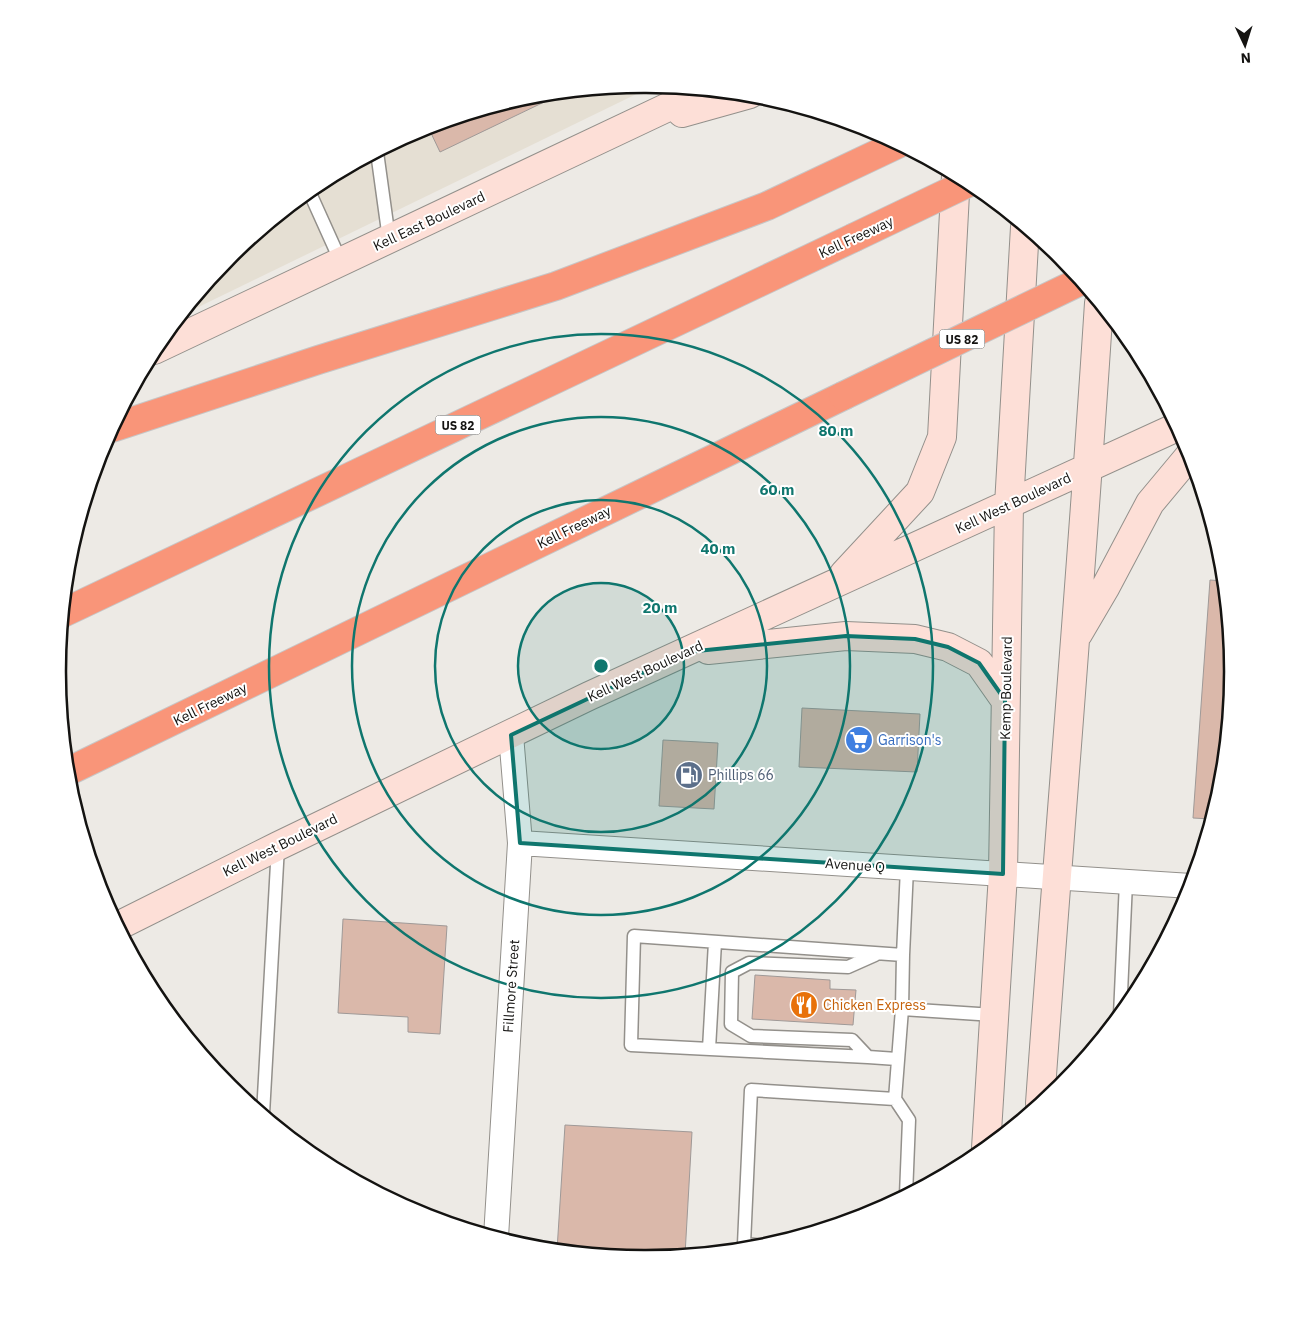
<svg xmlns="http://www.w3.org/2000/svg" width="1290" height="1343" font-family="'IBM Plex Sans',sans-serif">
	<style>
		.built { fill: #e5dfd3 }
		.building { fill: #dab8aa; stroke: #9f9997 }
		.lines { fill: none; stroke-linecap: round; stroke-linejoin: round }
		.lane-casing { stroke: #93908b; stroke-width: 15 }
		.street-casing { stroke: #93908b; stroke-width: 26 }
		.secondary-casing { stroke: #93908b; stroke-width: 30 }
		.highway-casing { stroke: #c7c6c6; stroke-width: 30 }
		.lane { stroke: #fff; stroke-width: 12 }
		.street { stroke: #fff; stroke-width: 24 }
		.secondary { stroke: #fddfd7; stroke-width: 28 }
		.highway { stroke: #f99579; stroke-width: 28 }
		.highway-bridge-casing { stroke: #c7c6c6; stroke-width: 30; stroke-linecap: butt }
		.highway-bridge { stroke: #f99579; stroke-width: 28 }
		.marked { fill: #0f766e; fill-opacity: 0.2; stroke: #0f766e; stroke-width: 4; stroke-linejoin: round }
		.ring { fill: none; stroke: #0f766e; stroke-width: 2.5 }
		.labels { text-anchor: middle; dominant-baseline: central; stroke-width: 4; stroke-linejoin: round; paint-order: stroke }
		.shield { fill: #fff; stroke: #5a5a58; stroke-width: 1 }
		.shield-label { font-size: 12px; font-weight: bold; fill: #141311 }
		.street-label { font-size: 14px; fill: #141311; stroke: #fff }
		.shop-label { font-size: 14px; fill: #366cbe; stroke: #fff; text-anchor: start }
		.service-label { font-size: 14px; fill: #4e5e75; stroke: #fff; text-anchor: start }
		.food-label { font-size: 14px; fill: #c56008; stroke: #fff; text-anchor: start }
		.rim { fill: none; stroke: #141311; stroke-width: 2.5 }
		.centre { fill: #0f766e; stroke: #fff; stroke-width: 2.5 }
		.ring-label { font-size: 15px; text-anchor: middle; font-weight: bold; fill: #0f766e; stroke: #fff; stroke-width: 4; stroke-linejoin: round; paint-order: stroke }
	</style>
	<rect width="100%" height="100%" fill="#edeae5"/>
	<path class="built" d="M 645,84 L 655,85 L 180,316 L 230,256 L 319,183 L 420,129 L 531,95 Z"/>
	<path class="building" d="M 565,92 L 440,152 L 430,131 L 460,117 L 531,95 Z
		M 1210,580 L 1224,581 L 1232,672 L 1221,786 L 1211,819 L 1193,818 Z
		M 802,708 L 920,714 L 917,772 L 799,767 Z
		M 663,740 L 718,743 L 714,809 L 659,806 Z
		M 343,919 L 447,926 L 440,1034 L 408,1032 L 408,1017 L 338,1013 Z
		M 755,975 L 830,980 L 830,989 L 856,990 L 853,1025 L 752,1019 Z
		M 565,1125 L 692,1132 L 685,1255 L 645,1259 L 557,1250 Z"/>
	<g class="lines">
		<g class="lane-casing">
			<path id="lane" d="M 377,152 L 389,239
				M 309,191 L 341,262
				M 907,868 L 903,955 L 902,1009 L 994,1015
				M 1120,1015 L 1126,882
				M 709,1049 L 715,942
				M 868,1057 L 852,1040 L 751,1036 L 731,1024 L 732,972 L 749,963 L 848,967 L 875,955
				M 897,1059 L 868,1057 L 631,1045 L 634,936 L 903,955
				M 895,1099 L 909,1120 L 906,1195
				M 263,1114 L 278,846
				M 767,1246 L 744,1244 L 751,1090 L 895,1099 L 902,1009"/>
		</g>
		<g class="street-casing">
			<path id="street" d="M 520,843 L 1191,886
				M 496,1237 L 520,843 L 511,735"/>
		</g>
		<g class="secondary-casing">
			<path id="secondary" d="M 682,113 L 750,94
				M 154,350 L 704,90
				M 844,574 L 920,492 L 942,437 L 956,175
				M 1078,634 L 1105,588 L 1150,503 L 1190,455
				M 708,650 L 846,636 L 915,639 L 948,647 L 979,663 L 1005,700
				M 118,926 L 278,846 L 589,696 L 1177,427
				M 1040,1103 C 1059,836 1082,570 1099,303
				M 986,1148 L 1003,874 L 1009,505 L 1025,227"/>
		</g>
		<g class="highway-casing">
			<path id="highway" d="M 112,428 L 318,360 L 556,286 L 767,206 L 898,144
				M 63,613 L 853,238
				M 67,772 L 843,396"/>
		</g>
		<use href="#lane" class="lane"/>
		<use href="#street" class="street"/>
		<use href="#secondary" class="secondary"/>
		<use href="#highway" class="highway"/>
		<g class="highway-bridge-casing">
			<path id="highway-bridge" d="M 853,238 L 970,182
				M 843,396 L 1081,281"/>
		</g>
		<use href="#highway-bridge" class="highway-bridge"/>
	</g>
	<path class="marked" d="M 846,636 L 915,639 L 948,647 L 979,663 L 1005,700 L 1003,874 L 520,843 L 511,735 L 687,652 Z"/>
	<circle cx="601" cy="666" r="83" fill="#0f766e" fill-opacity=".12"/>
	<g class="ring">
		<circle cx="601" cy="666" r="83"/>
		<circle cx="601" cy="666" r="166"/>
		<circle cx="601" cy="666" r="249"/>
		<circle cx="601" cy="666" r="332"/>
	</g>
	<defs>
		<g id="supermarket-disc" transform="scale(1.4375)"><circle r="9.5" fill="#3f7fe0" stroke="#fff"/><path d="M-6-5.5h2.5l.6 2H6L4.5 2H-2.5L-4.4-4H-6ZM-1.5 3.2a1.3 1.3 0 1 0 .1 0ZM3 3.2a1.3 1.3 0 1 0 .1 0Z" fill="#fff"/></g>
		<g id="fuel-disc" transform="scale(1.4375)"><circle r="9.5" fill="#5c6f8a" stroke="#fff"/><path d="M-5.5-6h7V0h2V4h1.3V-2.5L3-4.5l.8-.8L6-3V5H2.5V1h-1V6h-7ZM-4.2-4.7v3.2H.2V-4.7Z" fill="#fff"/></g>
		<g id="restaurant-disc" transform="scale(1.4375)"><circle r="9.5" fill="#e8710a" stroke="#fff"/><path d="M-5-6h1v4h1v-4h1v4h1v-4h1v5L-1.5 .5V6h-2V.5L-5-1ZM5-6V6H3V1.5H1.5Q1.5-4 5-6Z" fill="#fff"/></g>
	</defs>
	<g fill-rule="evenodd">
		<use href="#supermarket-disc" x="859" y="740"/>
		<use href="#fuel-disc" x="689" y="775"/>
		<use href="#restaurant-disc" x="804" y="1005"/>
	</g>
	<g class="labels">
		<g class="shield">
			<rect x="939.5" y="329.5" width="45" height="19" rx="4"/>
			<rect x="435.5" y="415.5" width="45" height="19" rx="4"/>
		</g>
		<g class="shield-label">
			<text x="962" y="339">US 82</text>
			<text x="458" y="425">US 82</text>
		</g>
		<g class="street-label">
			<text transform="translate(429 221) rotate(-25)">Kell East Boulevard</text>
			<text transform="translate(856 237) rotate(-25)">Kell Freeway</text>
			<text transform="translate(1013 503) rotate(-25)">Kell West Boulevard</text>
			<text transform="translate(574 527) rotate(-26)">Kell Freeway</text>
			<text transform="translate(645 671) rotate(-25)">Kell West Boulevard</text>
			<text transform="translate(1006 688) rotate(-89)">Kemp Boulevard</text>
			<text transform="translate(210 704) rotate(-26)">Kell Freeway</text>
			<text transform="translate(280 845) rotate(-26)">Kell West Boulevard</text>
			<text transform="translate(855 865) rotate(4)">Avenue Q</text>
			<text transform="translate(511 986) rotate(-86)">Fillmore Street</text>
		</g>
		<g class="shop-label">
			<text x="878" y="740">Garrison's</text>
		</g>
		<g class="service-label">
			<text x="708" y="775">Phillips 66</text>
		</g>
		<g class="food-label">
			<text x="823" y="1005">Chicken Express</text>
		</g>
	</g>
	<path d="M0 0H1290V1343H0ZM644 93H646A578 578 0 0 1 1224 671V672A578 578 0 0 1 646 1250H644A578 578 0 0 1 66 672V671A578 578 0 0 1 644 93Z" fill="#fff" fill-rule="evenodd"/>
	<path class="rim" d="M644 93H646A578 578 0 0 1 1224 671V672A578 578 0 0 1 646 1250H644A578 578 0 0 1 66 672V671A578 578 0 0 1 644 93Z"/>
	<circle cx="601" cy="666" r="8" class="centre"/>
	<g class="ring-label">
		<text x="836" y="436">80 m</text>
		<text x="777" y="495">60 m</text>
		<text x="718" y="554">40 m</text>
		<text x="660" y="613">20 m</text>
	</g>
	<g transform="translate(1245 45) rotate(176)" stroke="#ffffff" stroke-width="4" paint-order="stroke">
	<path d="M0-4L9 19L0 12L-9 19Z" fill="#141311"/>
	<text y="-8" font-size="14" font-weight="bold" text-anchor="middle" fill="#141311">N</text>
	</g>
</svg>
